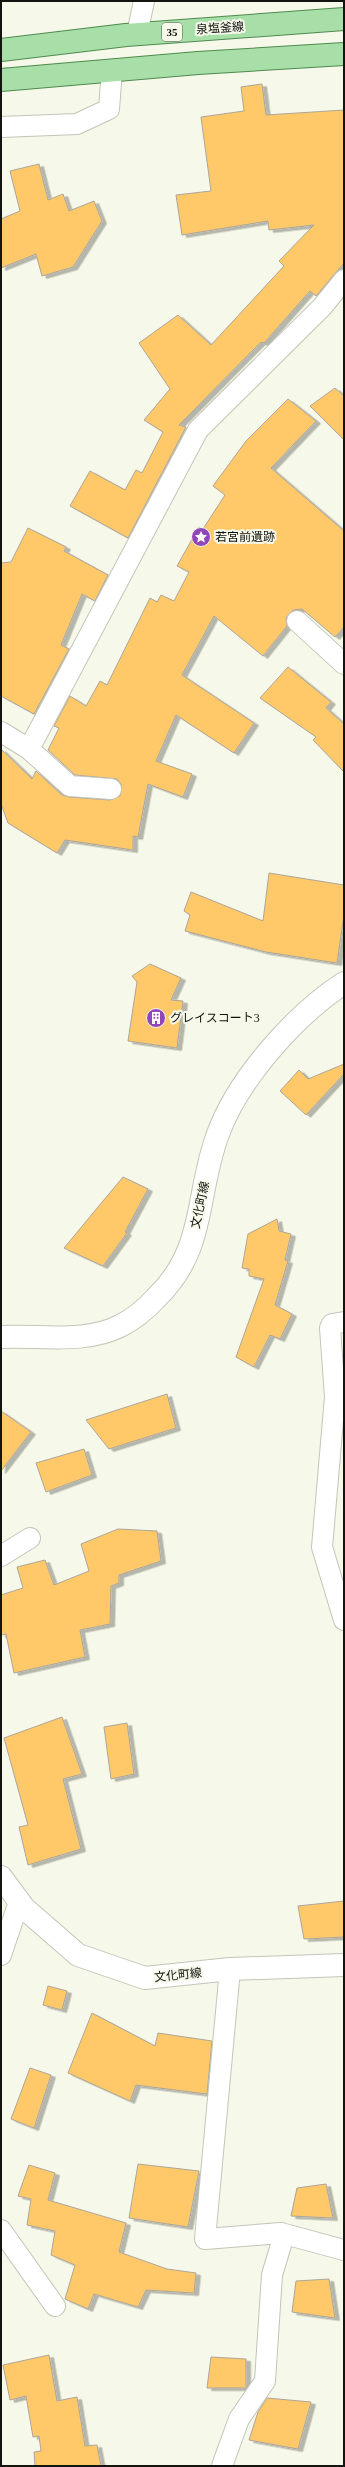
<svg xmlns="http://www.w3.org/2000/svg" width="345" height="2467" font-family="'Times New Roman','Noto Sans JP',serif">
	<style>
		.building { fill: #ffc96a; stroke: #aca599; filter: url(#shadow) }
		.lines { fill: none; stroke-linecap: round; stroke-linejoin: round }
		.street-casing { stroke: #c4c5b8; stroke-width: 22 }
		.secondary-casing { stroke: #c4c5b8; stroke-width: 24 }
		.primary-casing { stroke: #4e8a4e; stroke-width: 24 }
		.street { stroke: #fff; stroke-width: 20 }
		.secondary { stroke: #fff; stroke-width: 22 }
		.primary { stroke: #a8dfa9; stroke-width: 22 }
		.labels { text-anchor: middle; dominant-baseline: central; stroke-width: 4; stroke-linejoin: round; paint-order: stroke }
		.shield { fill: #f6f8e9; stroke: #575850; stroke-width: 1 }
		.shield-label { font-size: 11px; font-weight: bold; fill: #13130f }
		.street-label { font-size: 12px; fill: #13130f; stroke: #f6f8e9 }
		.poi-label { font-size: 12px; fill: #13130f; stroke: #f6f8e9; text-anchor: start }
	</style>
	<defs>
		<filter id="shadow"><feDropShadow dx="4.5" dy="2.5" stdDeviation="0" flood-color="#0004"/></filter>
	</defs>
	<rect width="100%" height="100%" fill="#f6f8e9"/>
	<path class="building" d="M 262,84 L 266,115 L 344,110 L 344,263 L 316,296 L 310,291 L 264,343 L 261,342 L 179,425 L 186,427 L 128,538 L 70,506 L 90,471 L 125,490 L 136,470 L 142,473 L 163,432 L 144,420 L 170,389 L 139,343 L 178,315 L 211,345 L 284,266 L 279,261 L 314,225 L 269,230 L 268,221 L 182,235 L 176,195 L 211,191 L 201,117 L 244,111 L 241,87 Z
		M 39,164 L 48,200 L 63,194 L 69,211 L 94,201 L 102,221 L 73,267 L 42,276 L 36,254 L 1,268 L 1,219 L 20,211 L 10,171 Z
		M 335,388 L 344,396 L 344,440 L 310,406 Z
		M 288,399 L 316,421 L 271,468 L 344,531 L 344,627 L 335,637 L 302,609 L 293,610 L 286,618 L 287,626 L 263,656 L 214,616 L 182,675 L 254,723 L 234,753 L 176,715 L 156,761 L 192,774 L 183,797 L 148,784 L 138,837 L 133,836 L 133,850 L 65,840 L 57,853 L 8,823 L 1,804 L 1,749 L 32,779 L 36,771 L 62,795 L 69,797 L 110,800 L 120,796 L 121,784 L 117,779 L 75,775 L 48,750 L 59,728 L 54,726 L 70,696 L 86,706 L 100,681 L 107,685 L 150,598 L 157,602 L 161,595 L 174,601 L 189,572 L 177,566 L 199,527 L 203,529 L 225,495 L 213,486 L 246,441 Z
		M 28,528 L 66,547 L 64,551 L 108,575 L 95,601 L 82,594 L 61,645 L 69,649 L 34,714 L 1,696 L 1,563 L 11,562 Z
		M 288,667 L 331,702 L 326,708 L 344,724 L 344,772 L 313,740 L 316,737 L 260,698 Z
		M 269,873 L 344,885 L 344,915 L 337,963 L 266,952 L 185,931 L 190,915 L 184,911 L 191,892 L 263,921 Z
		M 150,964 L 181,978 L 171,1000 L 183,1001 L 177,1048 L 128,1041 L 137,982 L 132,976 Z
		M 344,1064 L 344,1074 L 306,1115 L 280,1091 L 299,1070 L 308,1079 Z
		M 123,1177 L 148,1189 L 125,1232 L 127,1233 L 103,1266 L 64,1248 Z
		M 277,1219 L 279,1231 L 291,1234 L 285,1260 L 288,1261 L 275,1305 L 292,1314 L 280,1339 L 270,1335 L 254,1367 L 236,1357 L 264,1279 L 249,1276 L 249,1269 L 242,1268 L 248,1234 Z
		M 167,1394 L 176,1428 L 109,1449 L 86,1420 Z
		M 1,1411 L 31,1432 L 1,1471 Z
		M 84,1449 L 92,1475 L 46,1492 L 36,1463 Z
		M 118,1529 L 157,1531 L 161,1561 L 119,1575 L 119,1583 L 111,1586 L 110,1624 L 80,1630 L 85,1657 L 14,1673 L 6,1634 L 1,1635 L 1,1595 L 23,1588 L 17,1567 L 45,1560 L 54,1585 L 89,1571 L 81,1544 Z
		M 62,1717 L 82,1774 L 63,1779 L 81,1849 L 28,1865 L 19,1827 L 28,1825 L 4,1738 Z
		M 127,1723 L 134,1774 L 111,1779 L 104,1727 Z
		M 344,1901 L 344,1937 L 304,1939 L 298,1906 Z
		M 48,1986 L 67,1991 L 62,2010 L 43,2005 Z
		M 92,2013 L 155,2046 L 158,2033 L 212,2041 L 207,2094 L 136,2085 L 130,2101 L 68,2073 Z
		M 30,2068 L 51,2075 L 34,2128 L 11,2119 Z
		M 138,2164 L 199,2171 L 188,2227 L 129,2218 Z
		M 29,2165 L 55,2173 L 48,2200 L 126,2223 L 119,2252 L 167,2269 L 196,2273 L 194,2293 L 146,2290 L 138,2307 L 94,2294 L 88,2309 L 65,2299 L 75,2265 L 51,2255 L 55,2231 L 27,2225 L 31,2199 L 18,2196 Z
		M 326,2184 L 333,2218 L 291,2216 L 297,2188 Z
		M 329,2279 L 335,2318 L 292,2312 L 296,2281 Z
		M 49,2355 L 57,2401 L 77,2397 L 85,2446 L 97,2445 L 101,2466 L 35,2466 L 34,2452 L 41,2451 L 39,2436 L 33,2437 L 26,2396 L 10,2400 L 3,2365 Z
		M 211,2357 L 246,2359 L 246,2388 L 207,2388 Z
		M 267,2398 L 311,2402 L 298,2449 L 249,2440 L 258,2412 Z"/>
	<g class="lines">
		<g class="street-casing">
			<path id="street" d="M 137,34 L 144,1
				M 1,127 L 77,124 L 109,109 L 112,70
				M 297,621 L 344,664
				M 1,732 L 29,749 L 70,786 L 111,789
				M 29,749 L 198,430 L 322,307 L 344,280
				M 344,1322 L 332,1324 L 330,1328 L 335,1397 L 322,1547 L 344,1620
				M 1,1556 L 30,1538
				M 1,1955 L 19,1902
				M 230,1969 L 205,2239 L 281,2233 L 344,2250
				M 1,2230 L 55,2306
				M 222,2466 L 239,2419 L 265,2381 L 272,2275 L 281,2245 L 281,2233"/>
		</g>
		<g class="secondary-casing">
			<path id="secondary" d="M 1,1337 C 40,1335 84,1344 120,1326 C 134,1319 146,1309 156,1298 C 207,1249 195,1195 218,1134 C 238,1079 295,1015 344,983
				M 1,1877 L 24,1908 L 78,1955 L 145,1978 L 230,1969 L 344,1965"/>
		</g>
		<g class="primary-casing">
			<path id="primary" d="M 1,50 L 126,35 L 344,19
				M 1,80 L 198,63 L 344,54"/>
		</g>
		<use href="#street" class="street"/>
		<use href="#secondary" class="secondary"/>
		<use href="#primary" class="primary"/>
	</g>
	<defs>
		<g id="sight-disc" transform="scale(1)"><circle r="9.5" fill="#9247b8" stroke="#f6f8e9"/><path d="M0-6L1.8-2.2L6-1.7L2.9 1.2L3.7 5.4L0 3.3L-3.7 5.4L-2.9 1.2L-6-1.7L-1.8-2.2Z" fill="#fff"/></g>
		<g id="building-disc" transform="scale(1)"><circle r="9.5" fill="#9247b8" stroke="#f6f8e9"/><path d="M-4-6H4V6H1V3H-1V6H-4ZM-2.5-4.3h1.7v1.8h-1.7ZM.8-4.3h1.7v1.8H.8ZM-2.5-1h1.7V.8h-1.7ZM.8-1h1.7V.8H.8Z" fill="#fff"/></g>
	</defs>
	<g fill-rule="evenodd">
		<use href="#sight-disc" x="201" y="537"/>
		<use href="#building-disc" x="156" y="1018"/>
	</g>
	<g class="labels">
		<rect class="shield" x="162" y="23" width="20" height="18" rx="3"/>
		<g class="shield-label">
			<text x="172" y="32">35</text>
		</g>
		<g class="street-label">
			<text transform="translate(220 28) rotate(-4)">泉塩釜線</text>
			<text transform="translate(200 1205) rotate(-78)">文化町線</text>
			<text transform="translate(178 1975) rotate(-6)">文化町線</text>
		</g>
		<g class="poi-label">
			<text x="215" y="537">若宮前遺跡</text>
			<text x="170" y="1018">グレイスコート3</text>
		</g>
	</g>
	<rect width="345" height="2467" fill="none" stroke="#13130f" stroke-width="4"/>
</svg>
